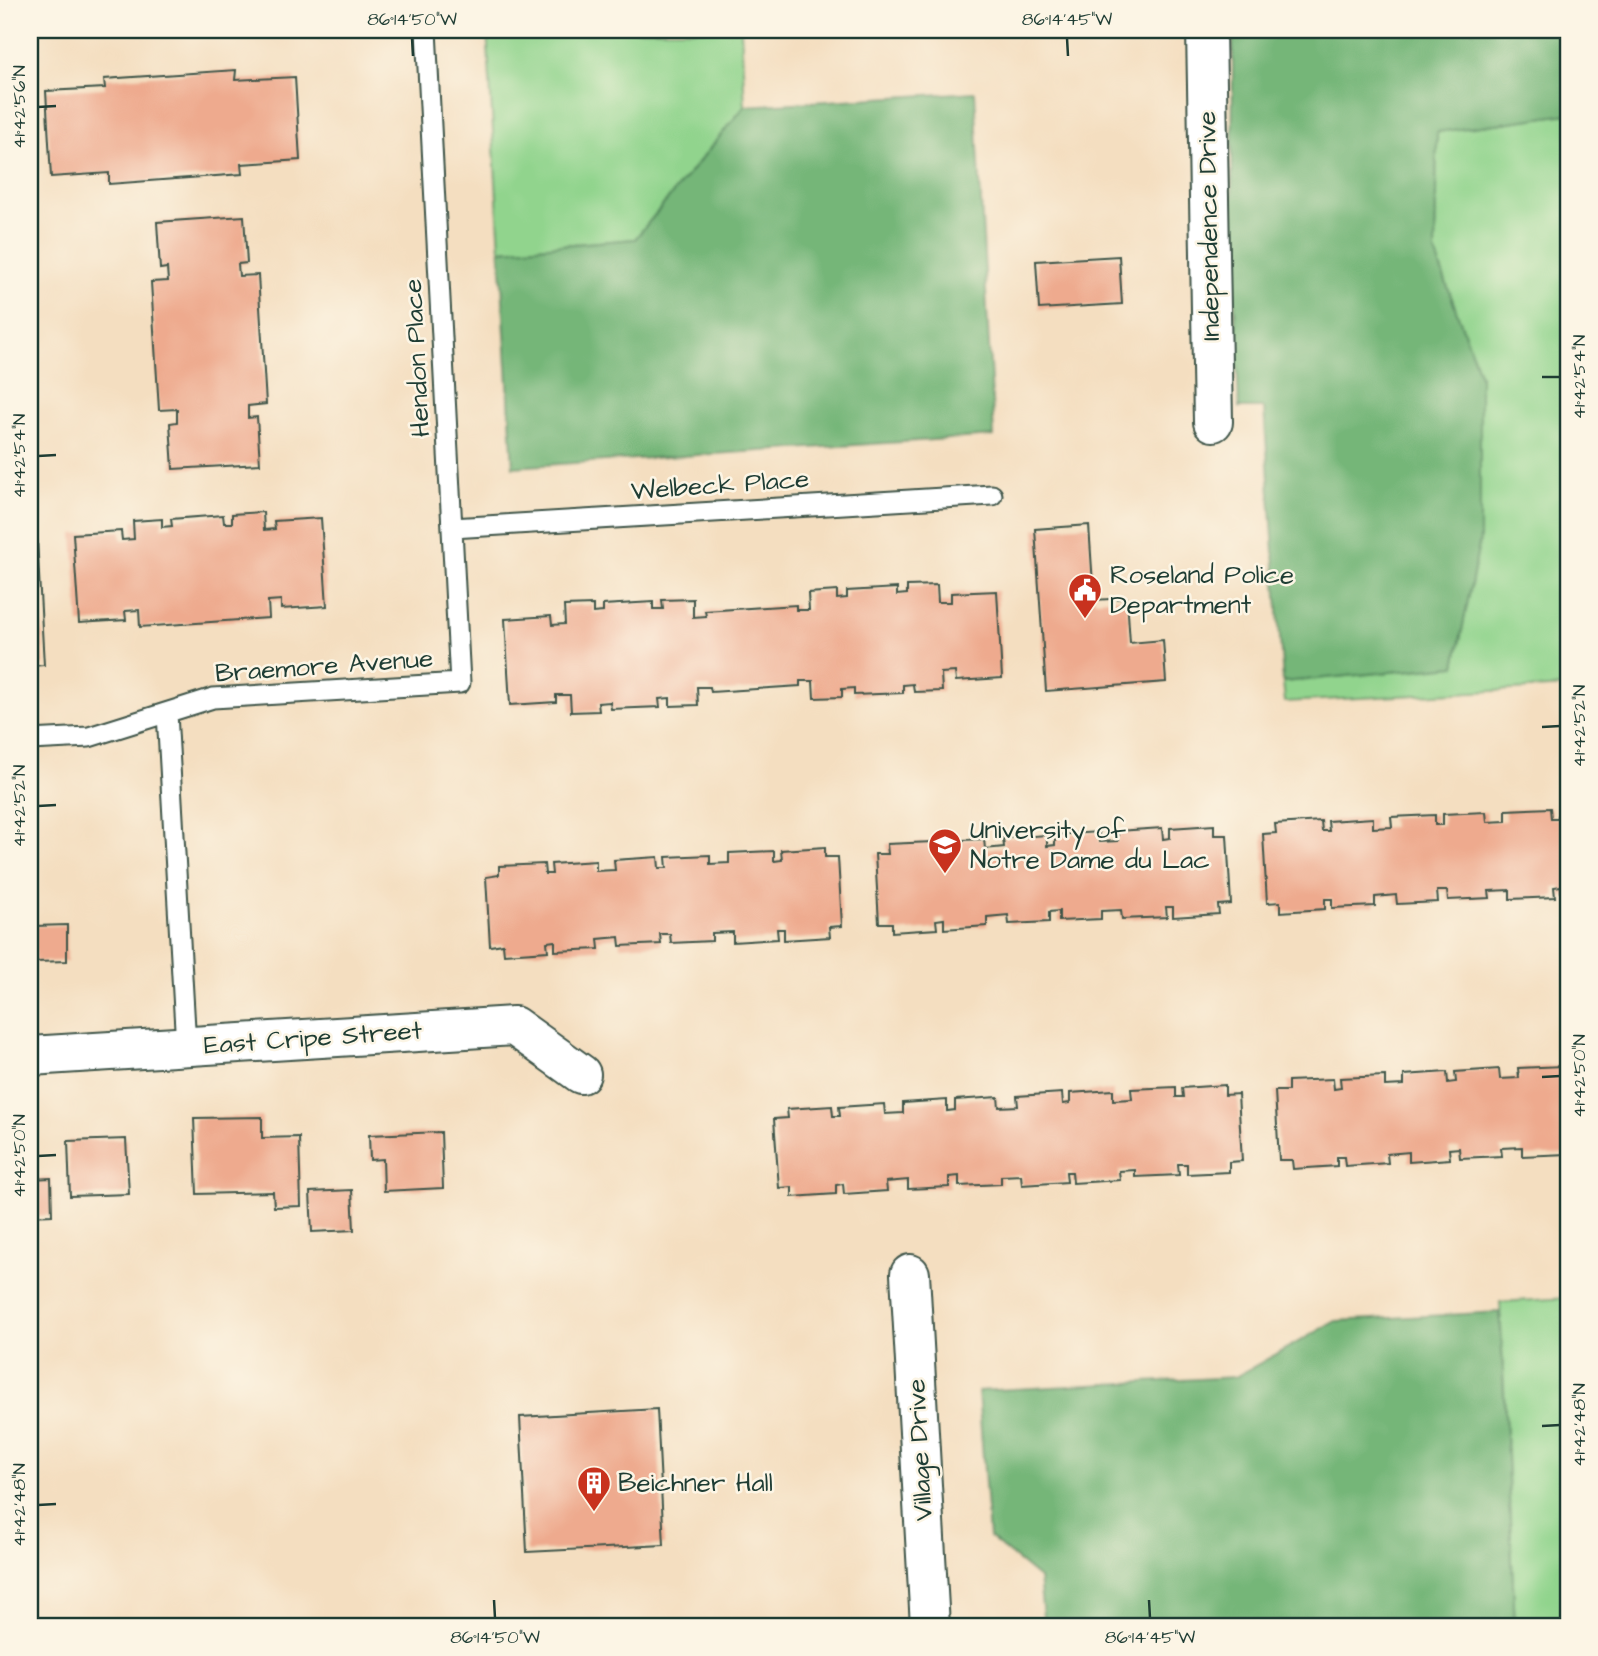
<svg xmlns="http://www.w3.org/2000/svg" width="1598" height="1656" font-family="'Architects Daughter',sans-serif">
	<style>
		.green { fill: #91d48d; stroke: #588860; stroke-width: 2 }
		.forest { fill: #74b678; stroke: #4a7a56; stroke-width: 2 }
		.building { fill: #eeaa8e }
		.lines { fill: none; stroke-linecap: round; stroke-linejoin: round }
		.service-casing { stroke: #3f5549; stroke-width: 23 }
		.minor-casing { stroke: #3f5549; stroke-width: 42 }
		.service { stroke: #fff; stroke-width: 19 }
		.minor { stroke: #fff; stroke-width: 38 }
		.ticks { fill: none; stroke: #1f3d34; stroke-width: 2.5 }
		.labels { text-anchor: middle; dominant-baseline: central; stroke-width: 5; stroke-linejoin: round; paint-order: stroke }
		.street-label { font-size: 26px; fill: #1f3d34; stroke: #fcf5e5 }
		.poi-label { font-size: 26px; fill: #1f3d34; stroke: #fcf5e5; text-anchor: start }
		.neatline { fill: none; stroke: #1f3d34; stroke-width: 2.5 }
		.ticks-label { font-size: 18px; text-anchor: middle; fill: #1f3d34 }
	</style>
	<rect width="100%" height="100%" fill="#fcf5e5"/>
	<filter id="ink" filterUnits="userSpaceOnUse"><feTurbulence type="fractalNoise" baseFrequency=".0143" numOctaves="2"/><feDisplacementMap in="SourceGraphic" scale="14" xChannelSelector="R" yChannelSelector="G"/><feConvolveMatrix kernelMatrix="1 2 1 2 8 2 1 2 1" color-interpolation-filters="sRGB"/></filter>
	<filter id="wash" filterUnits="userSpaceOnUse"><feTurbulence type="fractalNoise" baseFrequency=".00686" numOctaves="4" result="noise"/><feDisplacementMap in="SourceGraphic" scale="28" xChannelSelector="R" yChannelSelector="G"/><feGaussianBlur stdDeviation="1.57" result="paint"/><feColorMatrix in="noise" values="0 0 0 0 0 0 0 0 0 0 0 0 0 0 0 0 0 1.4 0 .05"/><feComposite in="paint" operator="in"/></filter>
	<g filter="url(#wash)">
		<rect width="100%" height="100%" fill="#f4dec0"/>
		<path class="green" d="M 487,30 L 741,30 L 745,106 L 635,239 L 500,250 Z
			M 1568,114 L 1568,687 L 1285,702 L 1283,682 L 1455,666 L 1480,539 L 1480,376 L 1435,252 L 1437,132 Z
			M 1568,1298 L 1568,1626 L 1515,1626 L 1500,1302 Z"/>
		<path class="forest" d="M 1233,30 L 1568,30 L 1568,114 L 1437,132 L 1435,252 L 1480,376 L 1480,539 L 1455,666 L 1283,682 L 1264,408 L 1239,408 L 1232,230 Z
			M 975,92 L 994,436 L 513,467 L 500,250 L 635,239 L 745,106 Z
			M 1500,1312 L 1515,1626 L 1044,1626 L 1039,1578 L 989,1537 L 978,1391 L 1235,1377 L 1336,1321 Z"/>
		<g id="blocks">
			<path class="building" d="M 236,70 L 235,80 L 295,77 L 300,160 L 241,164 L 242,174 L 109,184 L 109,173 L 51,177 L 46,91 L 105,88 L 104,79 Z
				M 244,216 L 247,263 L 238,264 L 239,276 L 258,275 L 266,404 L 248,406 L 248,418 L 257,417 L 260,464 L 173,469 L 170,423 L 177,422 L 177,409 L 159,410 L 151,282 L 168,281 L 167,268 L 160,269 L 157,222 Z
				M 1119,256 L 1122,304 L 1039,309 L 1036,261 Z
				M 263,512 L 264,530 L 275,529 L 274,521 L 321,518 L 327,606 L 281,609 L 281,600 L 268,601 L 269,618 L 140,627 L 139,610 L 125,611 L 126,620 L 79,623 L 73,534 L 121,531 L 122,540 L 134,539 L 133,521 L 162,519 L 162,527 L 172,526 L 171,519 L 223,515 L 224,523 L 232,523 L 232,514 Z
				M 1089,525 L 1094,600 L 1127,598 L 1130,643 L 1163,640 L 1166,682 L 1046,691 L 1035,529 Z
				M 30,538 L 37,538 L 44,665 L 30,666 Z
				M 937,585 L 938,602 L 951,602 L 951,593 L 997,591 L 1002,678 L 956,681 L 955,672 L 941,673 L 942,691 L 914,692 L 913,684 L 903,685 L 903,693 L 854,695 L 854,688 L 842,689 L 842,697 L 814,698 L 813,681 L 800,681 L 800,686 L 711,692 L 710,687 L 697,687 L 698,705 L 670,706 L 670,698 L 659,699 L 660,707 L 611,709 L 610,702 L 598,703 L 599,711 L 571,712 L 570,695 L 556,695 L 556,702 L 510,705 L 505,619 L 551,616 L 552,625 L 565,624 L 564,606 L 593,605 L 593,613 L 603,612 L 603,605 L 653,602 L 653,609 L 663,609 L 662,600 L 693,599 L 693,617 L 706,616 L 705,611 L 796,605 L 796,610 L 809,610 L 808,593 L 837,591 L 837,599 L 847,598 L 847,591 L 897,588 L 897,595 L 907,594 L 907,586 Z
				M 1568,807 L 1568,896 L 1561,897 L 1561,886 L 1554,887 L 1555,897 L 1510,899 L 1510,890 L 1489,891 L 1490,898 L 1448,900 L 1447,891 L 1437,891 L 1438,902 L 1397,904 L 1396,895 L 1375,897 L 1375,906 L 1332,908 L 1332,899 L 1325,899 L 1325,909 L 1280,912 L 1280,902 L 1267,903 L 1263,834 L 1276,833 L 1275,824 L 1321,821 L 1322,831 L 1329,831 L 1328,821 L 1373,818 L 1373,828 L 1392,827 L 1391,817 L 1435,815 L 1435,825 L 1443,825 L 1443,814 L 1486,812 L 1487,822 L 1506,821 L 1506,810 L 1550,808 L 1551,818 L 1558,818 L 1558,808 Z
				M 1214,825 L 1214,835 L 1227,835 L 1231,904 L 1218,905 L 1219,914 L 1173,917 L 1173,907 L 1166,907 L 1167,917 L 1122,919 L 1121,910 L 1101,911 L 1101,919 L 1059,921 L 1059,911 L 1049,912 L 1049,922 L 1009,924 L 1008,915 L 987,917 L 987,926 L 944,929 L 944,919 L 936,920 L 937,929 L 892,932 L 892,923 L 879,923 L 875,854 L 888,854 L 887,844 L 933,842 L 933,852 L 941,851 L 940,841 L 984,839 L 985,849 L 1004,847 L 1003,838 L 1047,835 L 1047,846 L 1055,845 L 1055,835 L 1099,832 L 1099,842 L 1118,841 L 1118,831 L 1162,828 L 1163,839 L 1170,838 L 1170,828 Z
				M 825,847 L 825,857 L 838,857 L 842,926 L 829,927 L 830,937 L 784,940 L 784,929 L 777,929 L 778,939 L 733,942 L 733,932 L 712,933 L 712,941 L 671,943 L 670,934 L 660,934 L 661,944 L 620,946 L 619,937 L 598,939 L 599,949 L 555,951 L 555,941 L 547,942 L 548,951 L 504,954 L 503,944 L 490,946 L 486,877 L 499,875 L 499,866 L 544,864 L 545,874 L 552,874 L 551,864 L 596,861 L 596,871 L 615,870 L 614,860 L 658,857 L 659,868 L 667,868 L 666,857 L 710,855 L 710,864 L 729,863 L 729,853 L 774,851 L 774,861 L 782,860 L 781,850 Z
				M 67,925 L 67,961 L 35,962 L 34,926 Z
				M 1563,1066 L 1563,1076 L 1568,1075 L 1567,1154 L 1522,1156 L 1522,1147 L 1501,1148 L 1502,1156 L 1460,1158 L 1459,1148 L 1449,1149 L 1450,1159 L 1409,1162 L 1409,1152 L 1387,1154 L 1388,1163 L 1345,1166 L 1344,1157 L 1337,1157 L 1337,1166 L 1293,1169 L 1292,1160 L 1279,1160 L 1275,1091 L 1288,1091 L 1288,1081 L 1333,1079 L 1334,1089 L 1341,1088 L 1340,1078 L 1385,1076 L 1385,1086 L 1404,1085 L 1404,1075 L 1447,1072 L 1448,1083 L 1456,1082 L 1455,1072 L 1499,1069 L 1500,1079 L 1519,1078 L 1518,1068 Z
				M 1225,1085 L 1225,1095 L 1238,1094 L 1242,1161 L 1229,1162 L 1229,1172 L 1187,1174 L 1187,1164 L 1178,1164 L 1179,1175 L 1135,1177 L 1135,1170 L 1119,1171 L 1120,1180 L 1073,1183 L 1072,1172 L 1066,1172 L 1067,1182 L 1022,1185 L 1021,1175 L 1001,1176 L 1001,1184 L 959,1186 L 959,1176 L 949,1177 L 949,1187 L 908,1189 L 908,1180 L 886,1182 L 887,1191 L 844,1194 L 843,1184 L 836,1185 L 836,1194 L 792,1197 L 792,1187 L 779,1188 L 774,1119 L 788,1118 L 787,1109 L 832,1106 L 833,1116 L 840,1116 L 839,1107 L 884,1104 L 885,1114 L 903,1113 L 903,1103 L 947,1100 L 947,1111 L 955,1110 L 955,1100 L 998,1097 L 999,1107 L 1018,1106 L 1017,1096 L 1062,1093 L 1063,1104 L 1070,1103 L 1070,1093 L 1113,1090 L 1113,1100 L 1132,1099 L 1131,1089 L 1176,1087 L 1176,1097 L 1183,1097 L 1182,1088 Z
				M 262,1117 L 262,1138 L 299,1137 L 301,1206 L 274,1207 L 273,1192 L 197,1194 L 194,1118 Z
				M 441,1132 L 443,1188 L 384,1191 L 383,1159 L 370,1160 L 369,1135 Z
				M 126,1139 L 129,1194 L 70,1196 L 68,1141 Z
				M 51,1178 L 52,1215 L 30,1216 L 30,1179 Z
				M 352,1190 L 354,1230 L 312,1232 L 310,1192 Z
				M 657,1409 L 664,1545 L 527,1552 L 520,1417 Z"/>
		</g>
	</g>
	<g filter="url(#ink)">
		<use href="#blocks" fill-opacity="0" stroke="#3f5549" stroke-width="2"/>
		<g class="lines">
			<g class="service-casing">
				<path id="service" d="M 452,528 L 992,495
					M 167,713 L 186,1046
					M 30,740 L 89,737 L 213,698 L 460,683 L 426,30"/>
			</g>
			<g class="minor-casing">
				<path id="minor" d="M 1206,30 L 1213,422
					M 30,1056 L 514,1026 L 581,1074
					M 910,1274 L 930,1626"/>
			</g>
			<use href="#service" class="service"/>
			<use href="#minor" class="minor"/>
		</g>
	</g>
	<path class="ticks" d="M 412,38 L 413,56M 1067,38 L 1068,56M 38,107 L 56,106M 1542,377 L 1560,377M 38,456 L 56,455M 1542,727 L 1560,726M 38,806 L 56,805M 1542,1077 L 1560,1076M 38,1156 L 56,1155M 1542,1426 L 1560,1425M 38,1505 L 56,1504M 494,1600 L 495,1618M 1149,1600 L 1150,1618"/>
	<defs>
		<g id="civic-pin" transform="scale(1.75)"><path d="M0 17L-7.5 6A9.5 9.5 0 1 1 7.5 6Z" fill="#c8321e" stroke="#fcf5e5"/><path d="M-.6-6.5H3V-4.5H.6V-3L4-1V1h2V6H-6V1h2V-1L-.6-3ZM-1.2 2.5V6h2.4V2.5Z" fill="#fff"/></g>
		<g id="university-pin" transform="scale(1.75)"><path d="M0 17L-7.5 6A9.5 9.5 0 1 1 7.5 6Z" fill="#c8321e" stroke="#fcf5e5"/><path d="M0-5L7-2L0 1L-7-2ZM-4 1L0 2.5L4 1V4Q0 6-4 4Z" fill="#fff"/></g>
		<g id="building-pin" transform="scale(1.75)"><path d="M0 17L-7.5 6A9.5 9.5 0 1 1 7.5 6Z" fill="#c8321e" stroke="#fcf5e5"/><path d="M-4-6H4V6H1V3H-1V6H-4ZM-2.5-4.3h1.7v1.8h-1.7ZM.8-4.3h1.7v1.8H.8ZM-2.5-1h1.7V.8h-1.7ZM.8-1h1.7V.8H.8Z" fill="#fff"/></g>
	</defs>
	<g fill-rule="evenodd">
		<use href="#civic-pin" x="1085" y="590"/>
		<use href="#university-pin" x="945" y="845"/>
		<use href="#building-pin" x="594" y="1483"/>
	</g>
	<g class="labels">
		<g class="street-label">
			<text transform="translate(1209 226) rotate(-91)">Independence Drive</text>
			<text transform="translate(417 358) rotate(-93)">Hendon Place</text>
			<text transform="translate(720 485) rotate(-4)">Welbeck Place</text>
			<text transform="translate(324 666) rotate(-4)">Braemore Avenue</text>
			<text transform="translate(313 1038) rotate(-4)">East Cripe Street</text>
			<text transform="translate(920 1450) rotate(-93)">Village Drive</text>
		</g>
		<g class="poi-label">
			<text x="1110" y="575">Roseland Police<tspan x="1110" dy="30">Department</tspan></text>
			<text x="970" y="830">University of<tspan x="970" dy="30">Notre Dame du Lac</tspan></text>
			<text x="618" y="1483">Beichner Hall</text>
		</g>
	</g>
	<rect width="1598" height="1656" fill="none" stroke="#fcf5e5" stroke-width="77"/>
	<rect x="38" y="38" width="1522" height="1580" class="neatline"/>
	<g class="ticks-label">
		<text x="412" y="25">86°14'50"W</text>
		<text x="1067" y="25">86°14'45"W</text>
		<text transform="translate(19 107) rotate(-90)" y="6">41°42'56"N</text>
		<text transform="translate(1579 377) rotate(-90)" y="6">41°42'54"N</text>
		<text transform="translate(19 456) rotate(-90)" y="6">41°42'54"N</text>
		<text transform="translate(1579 726) rotate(-90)" y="6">41°42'52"N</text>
		<text transform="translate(19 806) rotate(-90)" y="6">41°42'52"N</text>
		<text transform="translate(1579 1076) rotate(-90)" y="6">41°42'50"N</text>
		<text transform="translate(19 1156) rotate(-90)" y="6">41°42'50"N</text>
		<text transform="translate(1579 1425) rotate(-90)" y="6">41°42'48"N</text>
		<text transform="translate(19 1505) rotate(-90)" y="6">41°42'48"N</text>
		<text x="495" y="1643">86°14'50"W</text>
		<text x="1150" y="1643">86°14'45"W</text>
	</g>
</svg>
